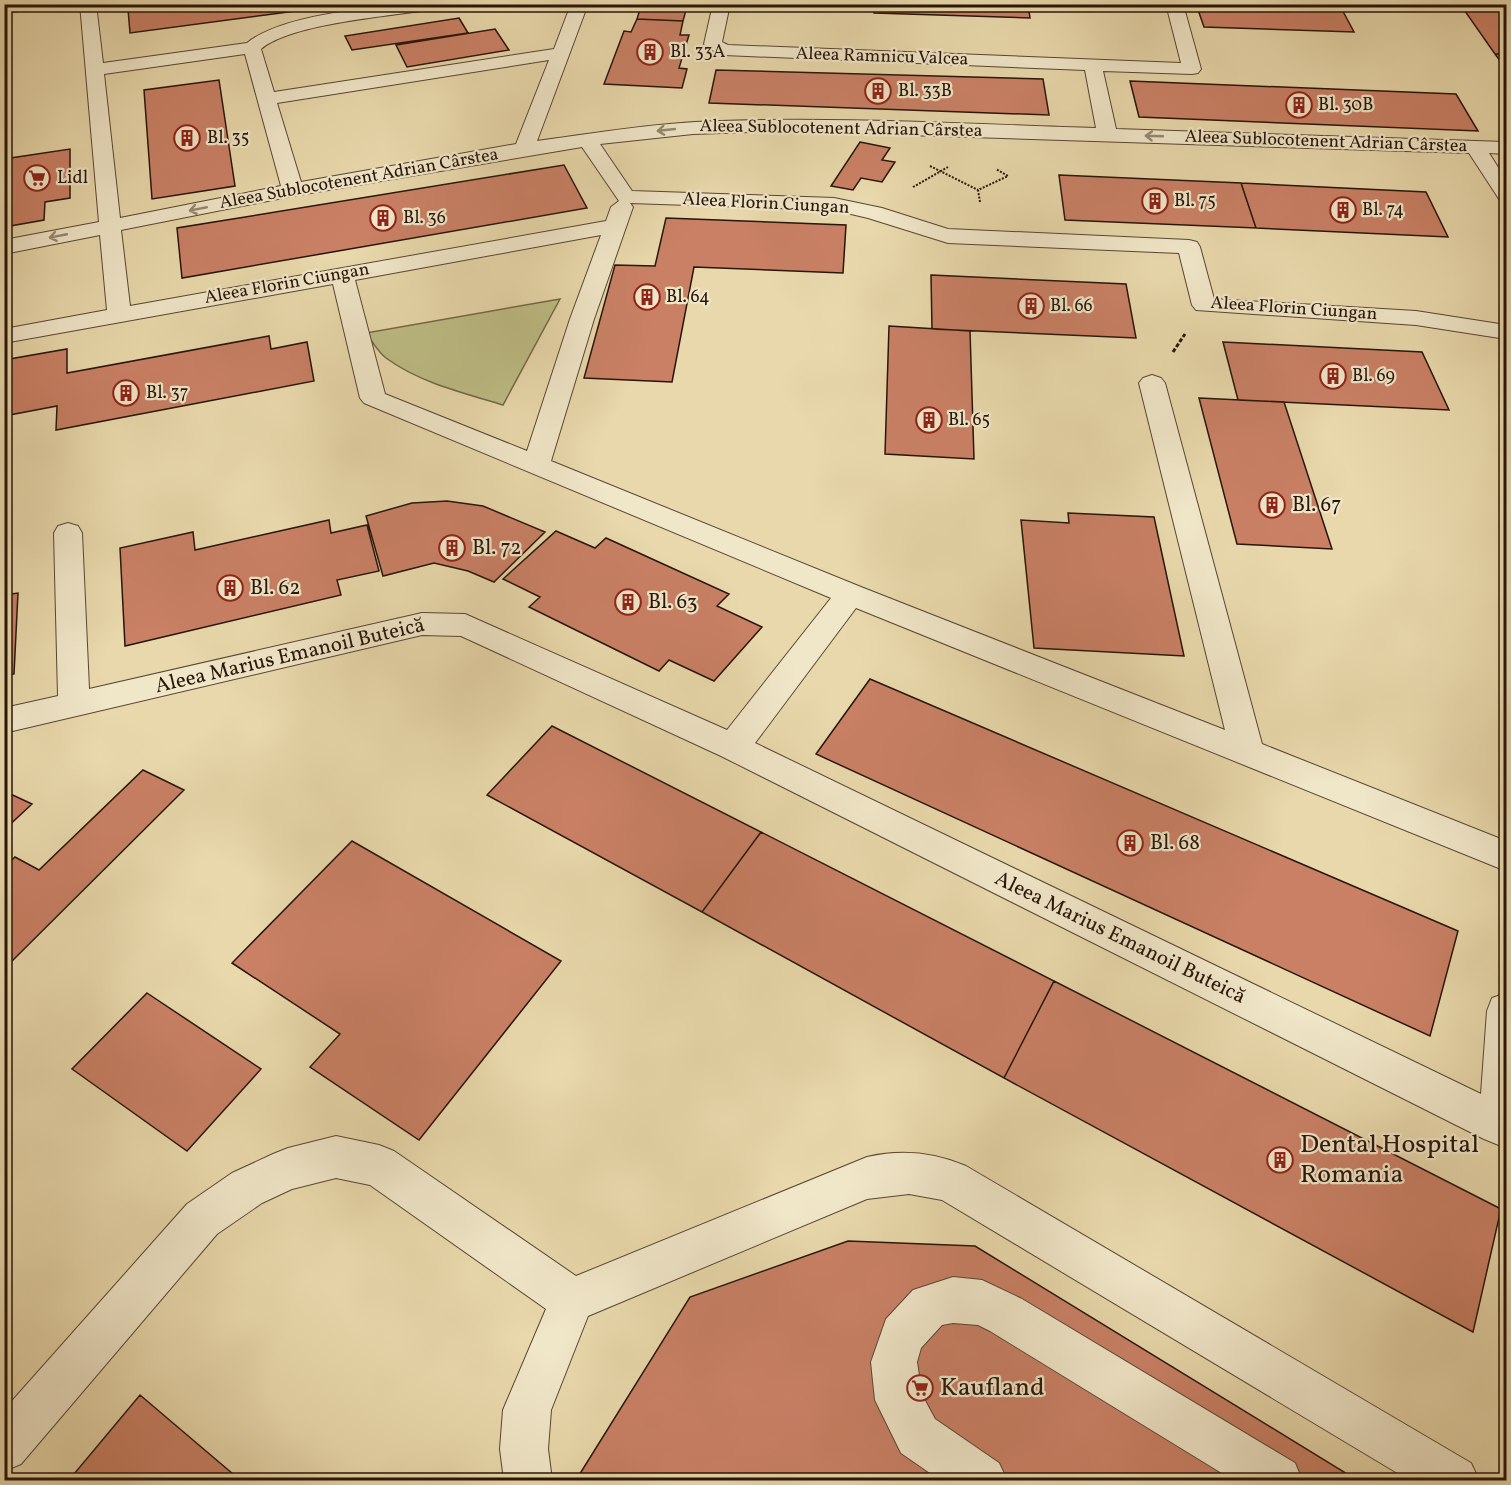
<svg xmlns="http://www.w3.org/2000/svg" width="1511" height="1485" font-family="Vollkorn,serif">
	<style>
		.green { fill: #bdbc84; stroke: #726847; stroke-width: 1.5 }
		.building { fill: #c98065; stroke: #27150a; stroke-width: 1.5 }
		.lines { fill: none; stroke-linecap: round; stroke-linejoin: round }
		.minor-casing { stroke: #574632; stroke-width: 2 }
		.path-far1 { stroke: #27150a; stroke-width: 2; stroke-dasharray: 2 1.5; stroke-linecap: butt }
		.path { stroke: #27150a; stroke-width: 3; stroke-dasharray: 4 2; stroke-linecap: butt }
		.minor { fill: #f0e6c8; fill-rule: evenodd }
		.oneway { stroke: #968872 }
		.labels { text-anchor: middle; dominant-baseline: central; stroke-width: 4.5; stroke-linejoin: round; paint-order: stroke }
		.far-poi-label { font-size: 18px; fill: #27150a; stroke: #f0e6c8; text-anchor: start }
		.far-street-label { font-size: 18px; fill: #27150a; stroke: #f0e6c8 }
		.poi-label { font-size: 21px; fill: #27150a; stroke: #f0e6c8; text-anchor: start }
		.street-label { font-size: 21px; fill: #27150a; stroke: #f0e6c8 }
		.near-poi-label { font-size: 26px; fill: #27150a; stroke: #f0e6c8; text-anchor: start }
	</style>
	<rect width="100%" height="100%" fill="#e8d8ab"/>
	<filter id="stains"><feTurbulence type="fractalNoise" baseFrequency=".00333" numOctaves="4"/><feColorMatrix values="0 0 0 0 .2 0 0 0 0 .09 0 0 0 0 .02 0 0 0 .5 -.17"/></filter>
	<radialGradient id="worn" r=".72"><stop offset=".6" stop-color="#630" stop-opacity="0"/><stop offset="1" stop-color="#630" stop-opacity=".3"/></radialGradient>
	<path class="green" d="M 560,299 L 503,405 C 464,393 420,383 386,358 C 378,352 372,341 366,333 Z"/>
	<path class="building" d="M 164,4 L 349,4 L 130,33 L 128,9 Z
		M 632,4 L 698,4 L 696,11 L 686,10 L 683,21 L 637,19 L 640,9 L 630,9 Z
		M 874,4 L 1028,4 L 1030,18 L 874,13 Z
		M 1196,4 L 1339,4 L 1354,32 L 1204,27 Z
		M 1460,4 L 1506,4 L 1506,54 L 1495,54 Z
		M 459,18 L 468,33 L 352,50 L 345,36 Z
		M 637,19 L 683,21 L 680,35 L 689,35 L 679,68 L 687,69 L 682,88 L 604,84 L 624,31 L 631,32 Z
		M 495,29 L 509,50 L 407,67 L 396,45 Z
		M 1495,54 L 1506,54 L 1506,69 Z
		M 716,70 L 1043,79 L 1049,115 L 709,103 Z
		M 219,80 L 235,186 L 152,199 L 144,90 Z
		M 1130,81 L 1456,94 L 1478,131 L 1139,117 Z
		M 860,142 L 890,148 L 882,160 L 895,162 L 882,182 L 861,178 L 853,190 L 831,186 Z
		M 70,149 L 70,198 L 45,202 L 44,220 L 4,227 L 4,159 Z
		M 564,165 L 587,208 L 182,278 L 177,228 Z
		M 1059,175 L 1241,183 L 1256,228 L 1065,220 Z
		M 1241,183 L 1426,192 L 1448,237 L 1256,228 Z
		M 666,218 L 846,225 L 843,273 L 694,267 L 672,382 L 584,378 L 615,265 L 655,266 Z
		M 10,256 L 10,293 L 4,294 L 4,257 Z
		M 931,275 L 1126,284 L 1136,338 L 932,329 Z
		M 889,326 L 970,331 L 974,459 L 885,454 Z
		M 269,336 L 271,349 L 307,342 L 314,381 L 56,430 L 57,406 L 4,416 L 4,360 L 67,349 L 67,373 Z
		M 1223,342 L 1422,352 L 1449,410 L 1238,400 Z
		M 1199,398 L 1284,402 L 1332,549 L 1237,544 Z
		M 447,501 L 483,506 L 545,532 L 494,582 L 468,571 L 434,563 L 383,576 L 366,516 L 412,503 Z
		M 1068,513 L 1154,517 L 1184,656 L 1034,648 L 1021,520 L 1069,523 Z
		M 329,520 L 331,533 L 367,525 L 379,571 L 337,580 L 341,595 L 125,646 L 120,548 L 193,532 L 195,550 Z
		M 556,531 L 595,548 L 606,538 L 729,594 L 717,606 L 762,627 L 714,681 L 669,660 L 659,671 L 529,607 L 540,597 L 503,579 Z
		M 18,593 L 14,674 L 4,676 L 4,595 Z
		M 870,679 L 1458,931 L 1430,1036 L 816,754 Z
		M 552,726 L 761,832 L 702,912 L 487,795 Z
		M 143,770 L 184,790 L 4,969 L 4,867 L 15,857 L 39,870 Z
		M 4,791 L 32,804 L 4,830 Z
		M 761,832 L 1054,981 L 1004,1078 L 702,912 Z
		M 352,841 L 561,961 L 419,1140 L 310,1067 L 340,1034 L 232,963 Z
		M 1054,981 L 1501,1209 L 1473,1332 L 1004,1078 Z
		M 147,993 L 261,1069 L 187,1151 L 72,1069 Z
		M 848,1241 L 975,1246 L 1357,1480 L 576,1480 L 690,1297 Z
		M 140,1395 L 240,1480 L 69,1480 Z"/>
	<g class="lines">
		<g class="minor-casing">
			<path id="minor" d="M 4,4 L 42,4 L 34,9 L 4,13 Z
				M 80,4 L 96,4 L 103,63 L 247,43 C 285,12 393,4 443,4 L 435,9 C 392,16 292,23 261,49 L 274,92 L 554,49 L 571,4 L 588,4 L 537,141 C 589,134 642,125 695,122 C 829,116 962,124 1096,128 L 1085,70 L 724,55 L 707,48 L 704,44 L 713,4 L 730,4 L 722,42 L 728,45 L 1181,63 L 1166,4 L 1183,4 L 1201,69 L 1198,73 L 1192,74 L 1103,71 L 1116,129 L 1506,142 L 1506,154 L 1489,153 L 1506,180 L 1506,201 L 1499,199 L 1469,153 L 782,131 L 693,134 L 600,144 L 632,191 L 834,198 L 882,208 L 948,229 L 1189,240 L 1197,242 L 1200,247 L 1214,299 L 1416,311 L 1506,325 L 1506,339 L 1416,325 L 1196,310 L 1192,305 L 1179,253 L 948,243 L 868,218 L 834,210 L 630,203 L 633,207 L 594,319 L 551,461 L 861,587 L 1225,730 L 1139,383 L 1143,378 L 1152,375 L 1161,378 L 1165,383 L 1262,744 L 1506,841 L 1506,871 L 856,608 L 755,743 L 1481,1094 L 1487,1011 L 1492,998 L 1506,993 L 1506,1148 L 1484,1139 L 721,756 L 461,636 L 422,635 L 4,733 L 4,708 L 58,696 L 54,533 L 58,526 L 68,523 L 78,526 L 82,533 L 89,689 L 422,613 L 465,614 L 727,730 L 831,598 L 364,403 L 360,398 L 333,284 L 4,343 L 4,329 L 107,310 L 100,235 L 4,254 L 4,240 L 99,222 ZM 245,54 L 281,186 L 120,218 L 104,74 ZM 549,60 L 516,144 L 301,182 L 277,103 ZM 582,147 L 619,201 L 611,207 L 606,221 L 130,306 L 121,230 L 293,196 ZM 601,235 L 570,319 L 527,451 L 385,394 L 355,280 Z
				M 336,1136 L 379,1145 L 394,1151 L 576,1276 L 867,1157 C 902,1149 933,1152 966,1166 L 1471,1463 L 1479,1480 L 1409,1480 L 942,1200 L 909,1194 L 867,1199 L 588,1316 L 551,1410 L 548,1449 L 552,1480 L 504,1480 L 500,1449 L 503,1410 L 546,1309 L 370,1185 L 336,1178 L 292,1189 L 262,1203 L 217,1234 L 21,1464 L 4,1471 L 4,1410 L 187,1204 L 232,1173 L 273,1154 L 288,1148 Z
				M 953,1277 L 982,1280 L 1022,1299 L 1295,1463 L 1302,1480 L 1233,1480 L 990,1331 L 978,1325 L 953,1323 L 942,1325 L 921,1348 L 917,1362 L 922,1395 L 935,1419 L 999,1463 L 1007,1480 L 940,1480 L 901,1453 L 875,1400 L 871,1362 L 886,1319 L 913,1290 Z"/>
		</g>
		<path class="path-far1" d="M 930,166 L 978,190
			M 913,187 L 948,167
			M 980,202 L 978,190 L 1008,176 L 996,169"/>
		<path class="path" d="M 1173,352 L 1185,334"/>
		<use href="#minor" class="minor"/>
	</g>
	<defs><path id="oneway-shaft" d="M-6 0H5M1.5-3L5.5 0L1.5 3" fill="none" stroke-width="1.6" stroke-linecap="round" stroke-linejoin="round" transform="scale(1.5)"/></defs>
	<g class="oneway">
		<use href="#oneway-shaft" transform="translate(666 130) rotate(174)"/>
		<use href="#oneway-shaft" transform="translate(1154 136) rotate(-178)"/>
		<use href="#oneway-shaft" transform="translate(198 209) rotate(169)"/>
		<use href="#oneway-shaft" transform="translate(58 236) rotate(169)"/>
	</g>
	<defs>
		<g id="building-ring" transform="scale(1.35)"><circle r="9.5" fill="#f0e6c8" stroke="#8f2418" stroke-width="1.5"/><path d="M-4-6H4V6H1V3H-1V6H-4ZM-2.5-4.3h1.7v1.8h-1.7ZM.8-4.3h1.7v1.8H.8ZM-2.5-1h1.7V.8h-1.7ZM.8-1h1.7V.8H.8Z" fill="#8f2418"/></g>
		<g id="supermarket-ring" transform="scale(1.35)"><circle r="9.5" fill="#f0e6c8" stroke="#8f2418" stroke-width="1.5"/><path d="M-6-5.5h2.5l.6 2H6L4.5 2H-2.5L-4.4-4H-6ZM-1.5 3.2a1.3 1.3 0 1 0 .1 0ZM3 3.2a1.3 1.3 0 1 0 .1 0Z" fill="#8f2418"/></g>
	</defs>
	<g fill-rule="evenodd">
		<use href="#building-ring" x="650" y="52"/>
		<use href="#building-ring" x="878" y="91"/>
		<use href="#building-ring" x="1299" y="105"/>
		<use href="#building-ring" x="187" y="138"/>
		<use href="#supermarket-ring" x="37" y="178"/>
		<use href="#building-ring" x="1155" y="201"/>
		<use href="#building-ring" x="1343" y="210"/>
		<use href="#building-ring" x="383" y="218"/>
		<use href="#building-ring" x="647" y="297"/>
		<use href="#building-ring" x="1031" y="306"/>
		<use href="#building-ring" x="1333" y="376"/>
		<use href="#building-ring" x="126" y="393"/>
		<use href="#building-ring" x="929" y="420"/>
		<use href="#building-ring" x="1272" y="505"/>
		<use href="#building-ring" x="452" y="548"/>
		<use href="#building-ring" x="230" y="588"/>
		<use href="#building-ring" x="628" y="602"/>
		<use href="#building-ring" x="1130" y="843"/>
		<use href="#building-ring" x="1280" y="1160"/>
		<use href="#supermarket-ring" x="920" y="1388"/>
	</g>
	<g class="labels">
		<g class="far-poi-label">
			<text x="670" y="52">Bl. 33A</text>
			<text x="898" y="91">Bl. 33B</text>
			<text x="1318" y="105">Bl. 30B</text>
			<text x="207" y="138">Bl. 35</text>
			<text x="57" y="178">Lidl</text>
			<text x="1174" y="201">Bl. 75</text>
			<text x="1362" y="210">Bl. 74</text>
			<text x="403" y="218">Bl. 36</text>
			<text x="666" y="297">Bl. 64</text>
			<text x="1050" y="306">Bl. 66</text>
			<text x="1352" y="376">Bl. 69</text>
			<text x="146" y="393">Bl. 37</text>
			<text x="948" y="420">Bl. 65</text>
		</g>
		<g class="far-street-label">
			<text transform="translate(882 57) rotate(2)">Aleea Ramnicu Valcea</text>
			<text transform="translate(841 129) rotate(1)">Aleea Sublocotenent Adrian Cârstea</text>
			<text transform="translate(1326 142) rotate(2)">Aleea Sublocotenent Adrian Cârstea</text>
			<text transform="translate(359 179) rotate(-10)">Aleea Sublocotenent Adrian Cârstea</text>
			<text transform="translate(766 204) rotate(3)">Aleea Florin Ciungan</text>
			<text transform="translate(287 284) rotate(-10)">Aleea Florin Ciungan</text>
			<text transform="translate(1294 309) rotate(4)">Aleea Florin Ciungan</text>
		</g>
		<g class="poi-label">
			<text x="1292" y="505">Bl. 67</text>
			<text x="472" y="548">Bl. 72</text>
			<text x="250" y="588">Bl. 62</text>
			<text x="648" y="602">Bl. 63</text>
			<text x="1150" y="843">Bl. 68</text>
		</g>
		<g class="street-label">
			<text transform="translate(290 656) rotate(-13)">Aleea Marius Emanoil Buteică</text>
			<text transform="translate(1120 938) rotate(26)">Aleea Marius Emanoil Buteică</text>
		</g>
		<g class="near-poi-label">
			<text x="1300" y="1145">Dental Hospital<tspan x="1300" dy="30">Romania</tspan></text>
			<text x="940" y="1388">Kaufland</text>
		</g>
	</g>
	<rect width="1511" height="1485" fill="none" stroke="#e8d8ab" stroke-width="24"/>
	<rect x="6" y="6" width="1499" height="1473" fill="none" stroke="#27150a" stroke-width="3"/>
	<rect x="12" y="12" width="1487" height="1461" fill="none" stroke="#27150a" stroke-width="1.5"/>
	<rect width="100%" height="100%" filter="url(#stains)"/>
	<rect width="100%" height="100%" fill="url(#worn)"/>
</svg>
